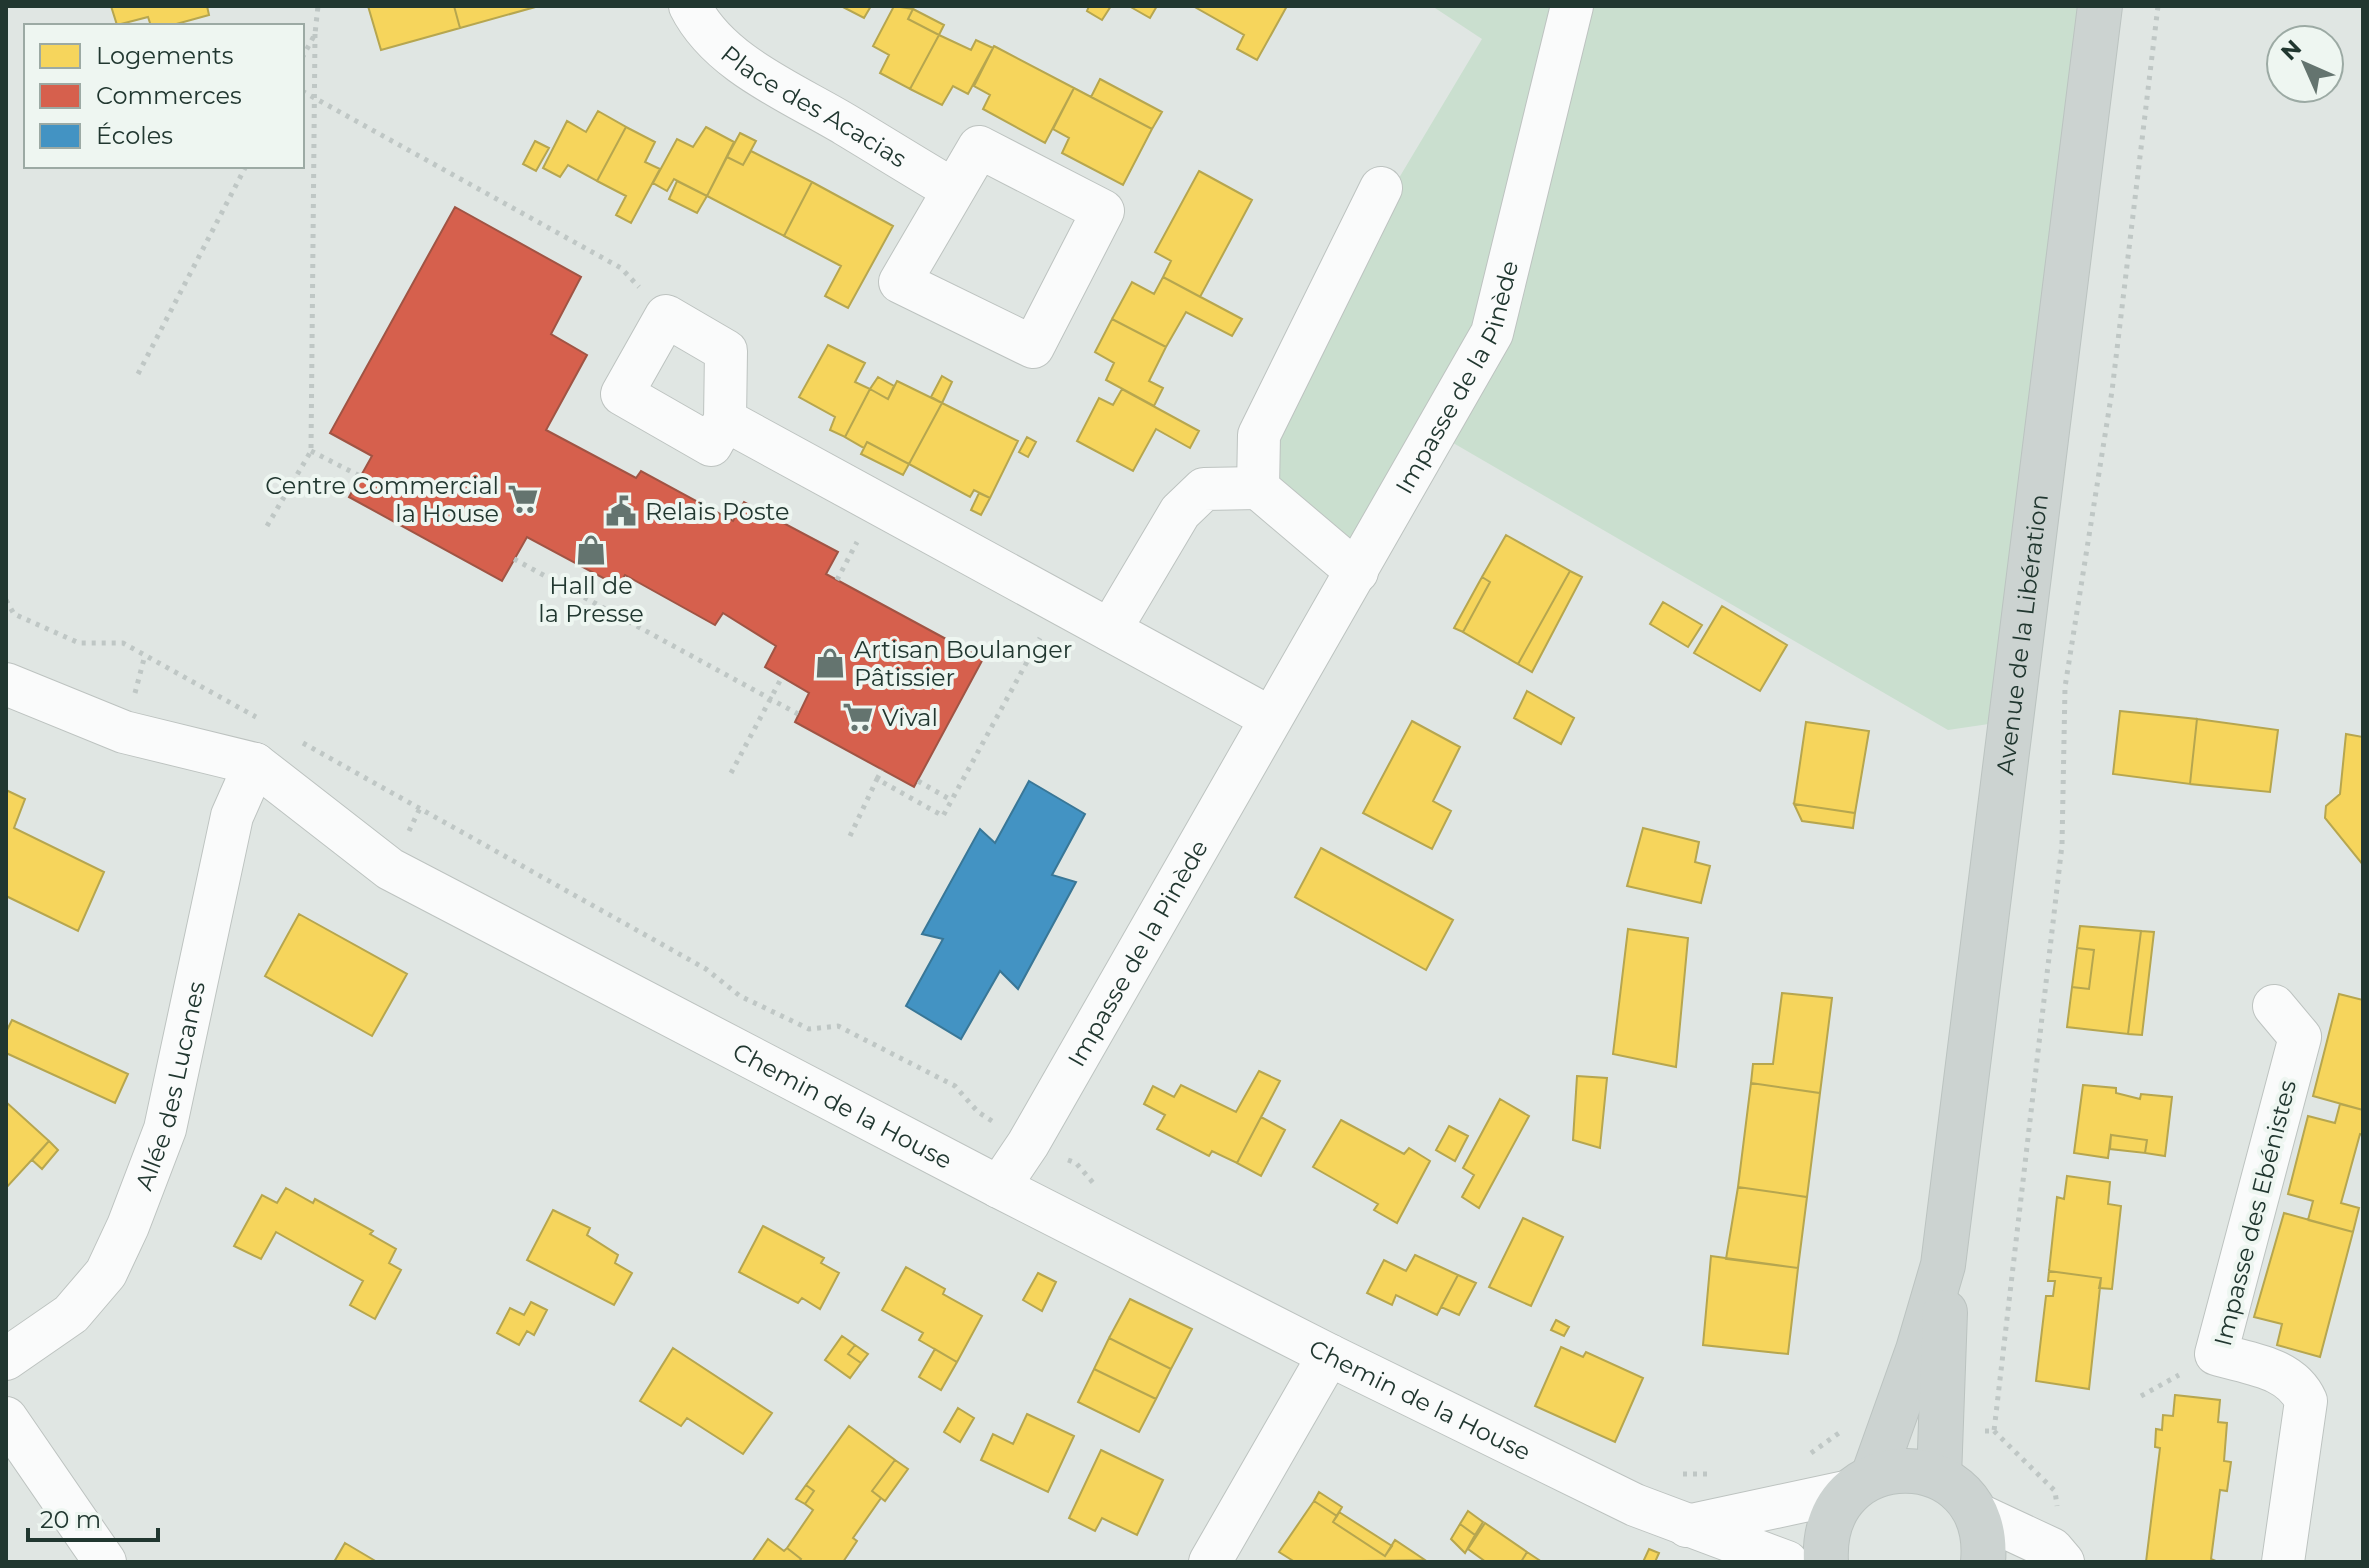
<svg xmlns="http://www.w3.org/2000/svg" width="2369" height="1568" font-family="Montserrat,sans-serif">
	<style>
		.green { fill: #cadfcf }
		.homes { fill: #f6d55c; stroke: #b6a64f; stroke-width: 2 }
		.shops { fill: #d6604d; stroke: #a05444; stroke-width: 2 }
		.schools { fill: #4393c3; stroke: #397797; stroke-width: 2 }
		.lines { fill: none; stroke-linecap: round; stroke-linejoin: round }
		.minor-casing { stroke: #bdc3c0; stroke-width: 44 }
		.major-casing { stroke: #bbc3c0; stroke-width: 46 }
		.path { stroke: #bfc7c5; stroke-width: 5; stroke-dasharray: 4 6; stroke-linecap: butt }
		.minor { stroke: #fafbfb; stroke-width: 42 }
		.major { stroke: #ccd3d1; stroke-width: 44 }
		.labels { text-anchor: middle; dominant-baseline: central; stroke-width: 8; stroke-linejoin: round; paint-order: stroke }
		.street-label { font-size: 24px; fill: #213730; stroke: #eef6f1 }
		.poi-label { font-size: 24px; fill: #213730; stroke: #eef6f1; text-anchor: start }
	</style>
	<rect width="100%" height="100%" fill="#e0e6e3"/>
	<path class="green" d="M 1432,6 L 2100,6 L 2009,721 L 1948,730 L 1436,433 L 1357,572 L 1258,488 L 1390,193 L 1482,39 Z"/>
	<path class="homes" d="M 111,6 L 207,6 L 209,15 L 169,26 L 151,26 L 148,17 L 117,25 Z
		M 368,6 L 454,6 L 460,28 L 381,50 Z
		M 454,6 L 539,6 L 460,28 Z
		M 841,6 L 871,6 L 864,18 Z
		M 894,6 L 913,9 L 908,19 L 939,35 L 910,89 L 880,73 L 889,55 L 873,46 Z
		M 1089,6 L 1111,6 L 1102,20 L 1087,11 Z
		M 1129,6 L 1157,6 L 1150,18 Z
		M 1193,6 L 1287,6 L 1257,60 L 1237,49 L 1244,35 Z
		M 913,9 L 944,25 L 939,35 L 908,19 Z
		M 939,35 L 971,50 L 976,40 L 993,48 L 968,94 L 953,86 L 942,105 L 910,89 Z
		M 994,46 L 1074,88 L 1045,143 L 983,109 L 990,95 L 974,86 Z
		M 1100,79 L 1162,112 L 1152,129 L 1091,97 Z
		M 1074,88 L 1152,129 L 1123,185 L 1062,153 L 1069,138 L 1053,129 Z
		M 598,111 L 626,127 L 597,181 L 568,165 L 560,177 L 543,168 L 567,121 L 586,132 Z
		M 626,127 L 655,142 L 645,162 L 660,169 L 631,223 L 616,215 L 626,196 L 597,181 Z
		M 706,127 L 734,142 L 707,196 L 674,179 L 667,191 L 653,183 L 677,139 L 693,147 Z
		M 740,133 L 756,141 L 743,165 L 727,157 Z
		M 535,141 L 549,148 L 536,171 L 523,164 Z
		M 751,151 L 812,182 L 784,236 L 707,196 L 727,157 L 743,165 Z
		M 1199,171 L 1252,200 L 1200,297 L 1163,277 L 1171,261 L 1155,252 Z
		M 677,181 L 707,196 L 697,213 L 669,199 Z
		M 812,182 L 893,226 L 848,308 L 825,296 L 841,266 L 784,236 Z
		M 1163,277 L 1242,319 L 1232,336 L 1186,312 L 1166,347 L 1112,319 L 1132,282 L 1154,294 Z
		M 1112,319 L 1166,347 L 1149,381 L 1163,388 L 1154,406 L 1106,380 L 1114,363 L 1095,352 Z
		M 828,345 L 865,363 L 855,382 L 870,389 L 845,437 L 830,430 L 835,417 L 799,397 Z
		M 942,376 L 952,382 L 942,403 L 931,397 Z
		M 878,377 L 894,386 L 888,399 L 870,389 Z
		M 897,381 L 942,403 L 909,464 L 867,442 L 864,448 L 845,437 L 870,389 L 888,399 Z
		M 1122,389 L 1199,431 L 1190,448 L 1156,429 L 1133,471 L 1077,441 L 1099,398 L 1113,405 Z
		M 942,403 L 1018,441 L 990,498 L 974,490 L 970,497 L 909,464 Z
		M 1027,437 L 1036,442 L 1028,457 L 1019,452 Z
		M 867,442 L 909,464 L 903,475 L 861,454 Z
		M 979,493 L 990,498 L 981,515 L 971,510 Z
		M 1506,535 L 1570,571 L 1518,664 L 1463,632 L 1490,582 L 1482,577 Z
		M 1570,571 L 1582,577 L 1532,672 L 1518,664 Z
		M 1482,577 L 1490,582 L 1463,632 L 1454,628 Z
		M 1663,602 L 1702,625 L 1688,647 L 1650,624 Z
		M 1722,606 L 1787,645 L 1760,691 L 1694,653 Z
		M 1527,691 L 1574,718 L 1561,744 L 1514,718 Z
		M 2120,711 L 2197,719 L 2190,784 L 2113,774 Z
		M 2197,719 L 2278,730 L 2270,792 L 2190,784 Z
		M 1412,721 L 1460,747 L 1433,801 L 1451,811 L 1432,849 L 1363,813 Z
		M 1806,722 L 1869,731 L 1855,813 L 1794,804 Z
		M 2346,734 L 2363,737 L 2363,865 L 2325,818 L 2326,806 L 2340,794 Z
		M 6,790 L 25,799 L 14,828 L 104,872 L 78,931 L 6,896 Z
		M 1794,804 L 1855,813 L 1853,828 L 1802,821 Z
		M 1643,828 L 1699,842 L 1695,862 L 1710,866 L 1701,903 L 1627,886 Z
		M 1321,848 L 1453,920 L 1426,970 L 1295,897 Z
		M 299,914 L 407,974 L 372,1036 L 265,976 Z
		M 2080,926 L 2141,931 L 2128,1034 L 2067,1027 L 2072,987 L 2089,989 L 2094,950 L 2077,948 Z
		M 1628,929 L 1688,938 L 1676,1067 L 1613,1054 Z
		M 2141,931 L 2154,932 L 2142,1035 L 2128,1034 Z
		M 2077,948 L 2094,950 L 2089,989 L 2072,987 Z
		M 1782,993 L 1832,998 L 1820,1093 L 1751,1083 L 1753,1064 L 1773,1064 Z
		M 2339,994 L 2363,1000 L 2363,1110 L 2313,1096 Z
		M 12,1020 L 128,1074 L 115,1103 L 6,1053 L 6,1032 Z
		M 1259,1071 L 1280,1081 L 1237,1163 L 1212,1151 L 1209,1156 L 1157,1129 L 1165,1115 L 1144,1104 L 1153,1086 L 1174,1097 L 1181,1085 L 1236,1112 Z
		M 1577,1076 L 1607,1078 L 1600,1148 L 1573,1140 Z
		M 1751,1083 L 1820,1093 L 1807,1197 L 1738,1187 Z
		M 2083,1085 L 2116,1088 L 2116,1093 L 2140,1099 L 2141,1094 L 2172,1097 L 2165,1156 L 2145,1153 L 2147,1140 L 2111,1135 L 2108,1158 L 2074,1153 Z
		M 1500,1099 L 1529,1116 L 1479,1208 L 1462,1197 L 1474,1175 L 1463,1168 Z
		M 6,1102 L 49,1141 L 6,1188 Z
		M 2340,1104 L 2363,1110 L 2363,1135 L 2360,1134 L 2341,1203 L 2359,1208 L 2353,1232 L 2308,1220 L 2313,1201 L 2288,1194 L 2308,1116 L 2335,1123 Z
		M 1261,1117 L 1285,1130 L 1261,1176 L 1237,1163 Z
		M 1341,1120 L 1404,1154 L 1409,1148 L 1430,1161 L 1397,1223 L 1374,1210 L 1378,1204 L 1313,1167 Z
		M 1449,1126 L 1468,1136 L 1455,1161 L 1436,1150 Z
		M 2111,1135 L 2147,1140 L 2145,1153 L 2110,1149 Z
		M 49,1141 L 58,1150 L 42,1169 L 32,1160 Z
		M 2067,1176 L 2110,1182 L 2108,1204 L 2121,1206 L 2112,1289 L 2099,1288 L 2101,1278 L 2049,1271 L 2057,1197 L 2064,1199 Z
		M 1738,1187 L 1807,1197 L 1798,1268 L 1726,1259 Z
		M 286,1188 L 313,1203 L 315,1199 L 373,1231 L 370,1234 L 396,1249 L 389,1263 L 401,1270 L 375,1319 L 350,1305 L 363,1281 L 276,1232 L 261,1259 L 234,1246 L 262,1195 L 277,1203 Z
		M 553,1210 L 590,1228 L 587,1235 L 618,1255 L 615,1263 L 632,1273 L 614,1305 L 527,1260 Z
		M 2284,1213 L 2353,1232 L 2320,1357 L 2277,1345 L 2282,1324 L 2254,1317 Z
		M 1523,1218 L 1563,1237 L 1531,1306 L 1489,1287 Z
		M 763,1226 L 824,1258 L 821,1263 L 839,1273 L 820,1309 L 802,1298 L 798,1303 L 739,1272 Z
		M 1415,1255 L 1458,1275 L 1437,1315 L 1396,1295 L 1392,1305 L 1367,1293 L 1384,1260 L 1406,1271 Z
		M 1711,1256 L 1798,1268 L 1788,1354 L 1703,1345 Z
		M 906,1267 L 945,1289 L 943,1294 L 982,1316 L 957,1362 L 919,1340 L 923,1333 L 882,1310 Z
		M 2049,1271 L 2101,1278 L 2089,1389 L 2036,1381 L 2046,1296 L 2053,1296 L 2055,1281 L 2048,1281 Z
		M 1038,1273 L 1056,1282 L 1042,1311 L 1023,1300 Z
		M 1458,1275 L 1476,1283 L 1459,1315 L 1441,1307 Z
		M 1130,1299 L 1192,1329 L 1171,1369 L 1109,1338 Z
		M 531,1302 L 547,1310 L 534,1335 L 527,1331 L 519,1345 L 497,1333 L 510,1308 L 524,1315 Z
		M 1556,1320 L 1569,1327 L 1564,1336 L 1551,1330 Z
		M 842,1336 L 855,1345 L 848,1354 L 861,1363 L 850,1378 L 825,1360 Z
		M 1109,1338 L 1171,1369 L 1156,1399 L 1094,1369 Z
		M 855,1345 L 868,1354 L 861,1363 L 848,1354 Z
		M 1561,1347 L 1583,1357 L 1586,1352 L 1643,1378 L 1615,1442 L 1535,1406 Z
		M 673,1348 L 772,1413 L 743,1454 L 687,1418 L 681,1426 L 640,1401 Z
		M 935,1349 L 957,1362 L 941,1390 L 919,1377 Z
		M 1094,1369 L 1156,1399 L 1139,1432 L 1078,1402 Z
		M 2175,1395 L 2220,1400 L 2218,1422 L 2227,1423 L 2224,1461 L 2231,1462 L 2227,1491 L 2220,1490 L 2211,1559 L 2218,1562 L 2146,1562 L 2160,1448 L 2155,1447 L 2156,1429 L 2162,1430 L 2163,1415 L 2173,1416 Z
		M 958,1408 L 974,1418 L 960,1442 L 944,1432 Z
		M 1027,1414 L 1074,1436 L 1048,1492 L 981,1460 L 993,1434 L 1013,1444 Z
		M 849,1426 L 895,1460 L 872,1491 L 881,1498 L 853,1538 L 857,1541 L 843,1562 L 799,1562 L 801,1559 L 787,1548 L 813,1510 L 805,1504 L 814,1491 L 806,1485 Z
		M 1101,1450 L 1163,1480 L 1137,1535 L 1102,1518 L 1095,1531 L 1069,1518 Z
		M 895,1460 L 908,1469 L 885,1501 L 872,1491 Z
		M 806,1485 L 814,1491 L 805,1504 L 796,1499 Z
		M 1319,1492 L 1342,1507 L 1337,1516 L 1314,1501 Z
		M 1314,1501 L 1337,1516 L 1333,1522 L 1385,1556 L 1395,1540 L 1425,1560 L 1295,1562 L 1279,1552 Z
		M 1468,1511 L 1483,1522 L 1475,1535 L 1460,1524 Z
		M 1339,1512 L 1392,1546 L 1385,1556 L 1333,1522 Z
		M 1485,1523 L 1527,1552 L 1521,1562 L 1486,1562 L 1468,1549 Z
		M 1460,1524 L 1475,1535 L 1465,1553 L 1451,1539 Z
		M 768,1539 L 784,1551 L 787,1548 L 801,1559 L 799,1562 L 752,1562 Z
		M 345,1543 L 377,1562 L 334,1562 Z
		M 1649,1549 L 1659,1553 L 1655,1562 L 1643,1562 Z
		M 1527,1552 L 1542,1562 L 1521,1562 Z"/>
	<path class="shops" d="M 455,207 L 581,277 L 551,334 L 587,355 L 546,430 L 636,478 L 641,471 L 733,521 L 744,502 L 838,552 L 826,574 L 983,659 L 914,787 L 795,722 L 809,693 L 765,667 L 776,646 L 723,613 L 715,625 L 625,575 L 618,586 L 527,537 L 502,581 L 349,497 L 372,456 L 330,433 Z"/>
	<path class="schools" d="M 1029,781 L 1085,814 L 1052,875 L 1076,882 L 1018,989 L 1000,971 L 961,1039 L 906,1006 L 943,939 L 922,934 L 980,829 L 995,843 Z"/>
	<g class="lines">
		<g class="minor-casing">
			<g id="minor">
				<path id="s1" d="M 690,6 C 719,64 793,93 846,125 C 881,146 916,168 952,189"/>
				<path d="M 979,147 L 1103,211 L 1033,347 L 900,282 Z"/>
				<path d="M 725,420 L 711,445 L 622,394 L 666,316 L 726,351 L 725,420 L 1269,717"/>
				<path d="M 1357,572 L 1258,488 L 1259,435 L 1381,188"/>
				<path d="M 1110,630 L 1180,512 L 1204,489 L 1258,488"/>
				<path id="s2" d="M 6,684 L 124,732 L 255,764 L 390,869 L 999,1187 L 1329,1355 L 1635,1505 L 1787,1562"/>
				<path d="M 2274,1006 L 2300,1037 L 2216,1354 C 2249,1364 2291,1367 2306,1401 L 2283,1562"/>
				<path id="s3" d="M 999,1187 L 1028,1144 L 1492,333 L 1572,6"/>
				<path id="s4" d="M 6,1359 L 71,1314 L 106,1273 L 128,1226 L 165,1129 L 232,816 L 255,764"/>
				<path d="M 6,1418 L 105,1562"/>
				<path d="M 1977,1514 L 2052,1549 L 2063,1562"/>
				<path d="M 1687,1526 L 1850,1491"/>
				<path d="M 1210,1562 L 1329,1355"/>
			</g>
		</g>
		<g class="major-casing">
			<g id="major">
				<path id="s5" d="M 1873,1476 L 1918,1350 L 1943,1265 L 2100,6"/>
				<path d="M 1939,1477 L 1945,1312"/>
				<path d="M 1826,1562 C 1819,1439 1994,1442 1983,1562"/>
			</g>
		</g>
		<path class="path" d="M 302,58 L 315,34 L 318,6
			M 302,91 L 621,268 L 639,287
			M 138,374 L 246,166
			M 311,451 L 360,476
			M 267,526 L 311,451 L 315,34
			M 514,559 L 798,714
			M 837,580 L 857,542
			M 6,600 L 14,614 L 79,643 L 123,643 L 256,717
			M 135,693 L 145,655
			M 303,743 L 706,969 L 740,996 L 809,1029 L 838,1026 L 955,1086 L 978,1112 L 992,1121
			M 731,773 L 782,677
			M 877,779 L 882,770
			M 918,781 L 951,800
			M 409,831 L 420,808
			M 850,836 L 877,779 L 943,816 L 1040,638
			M 1068,1160 L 1076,1163 L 1095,1185
			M 2141,1396 L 2179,1375
			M 1985,1431 L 1994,1431 L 2062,845 L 2065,687 L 2112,391 L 2158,6
			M 1994,1431 L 2055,1491 L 2057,1506
			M 1811,1453 L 1839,1433
			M 1683,1474 L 1709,1474"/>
		<use href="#minor" class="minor"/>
		<use href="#major" class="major"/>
	</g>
	<defs>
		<g id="supermarket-bare" transform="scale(2.4)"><path d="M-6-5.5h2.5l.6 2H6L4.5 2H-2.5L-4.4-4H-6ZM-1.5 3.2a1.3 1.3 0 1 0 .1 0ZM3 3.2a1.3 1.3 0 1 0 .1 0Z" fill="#64746f" stroke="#eef6f1" stroke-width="2.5" paint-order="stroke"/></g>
		<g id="civic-bare" transform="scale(2.4)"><path d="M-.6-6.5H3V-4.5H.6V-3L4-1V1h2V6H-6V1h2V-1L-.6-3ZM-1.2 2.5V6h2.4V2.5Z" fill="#64746f" stroke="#eef6f1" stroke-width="2.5" paint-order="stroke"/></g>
		<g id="shop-bare" transform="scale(2.4)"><path d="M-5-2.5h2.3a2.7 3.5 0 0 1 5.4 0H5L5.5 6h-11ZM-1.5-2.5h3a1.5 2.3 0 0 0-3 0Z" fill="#64746f" stroke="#eef6f1" stroke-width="2.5" paint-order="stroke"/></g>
	</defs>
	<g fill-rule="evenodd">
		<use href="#supermarket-bare" x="523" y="499"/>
		<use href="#civic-bare" x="621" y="511"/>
		<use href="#shop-bare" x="591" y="550"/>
		<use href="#shop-bare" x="830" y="663"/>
		<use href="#supermarket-bare" x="858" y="717"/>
	</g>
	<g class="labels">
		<g class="street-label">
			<text stroke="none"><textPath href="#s1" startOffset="162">Place des Acacias</textPath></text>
			<text stroke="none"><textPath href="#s3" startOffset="932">Impasse de la Pinède</textPath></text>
			<text stroke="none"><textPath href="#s5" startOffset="858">Avenue de la Libération</textPath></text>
			<text stroke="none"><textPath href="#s3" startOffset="272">Impasse de la Pinède</textPath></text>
			<text stroke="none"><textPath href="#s4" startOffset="332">Allée des Lucanes</textPath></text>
			<text stroke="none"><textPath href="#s2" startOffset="944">Chemin de la House</textPath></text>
			<text transform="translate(2255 1213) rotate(-76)">Impasse des Ebénistes</text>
			<text stroke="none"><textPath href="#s2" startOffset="1592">Chemin de la House</textPath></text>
		</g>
		<g class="poi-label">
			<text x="499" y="485" text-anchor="end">Centre Commercial<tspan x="499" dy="28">la House</tspan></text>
			<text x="645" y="511">Relais Poste</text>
			<text x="591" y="585" text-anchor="middle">Hall de<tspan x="591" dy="28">la Presse</tspan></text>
			<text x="854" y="649">Artisan Boulanger<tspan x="854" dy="28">Pâtissier</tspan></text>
			<text x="882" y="717">Vival</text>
		</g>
	</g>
	<rect width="2369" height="1568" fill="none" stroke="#213730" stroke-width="16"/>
	<rect x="24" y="24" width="280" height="144" fill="#eef6f1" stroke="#9caaa4" stroke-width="2"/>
	<rect x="40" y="44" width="40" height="24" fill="#f6d55c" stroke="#9caaa4" stroke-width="2"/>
	<text x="96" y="64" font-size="24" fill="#213730">Logements</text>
	<rect x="40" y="84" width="40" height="24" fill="#d6604d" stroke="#9caaa4" stroke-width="2"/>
	<text x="96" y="104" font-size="24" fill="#213730">Commerces</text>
	<rect x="40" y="124" width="40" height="24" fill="#4393c3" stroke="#9caaa4" stroke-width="2"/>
	<text x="96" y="144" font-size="24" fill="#213730">Écoles</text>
	<g transform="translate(2305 64) rotate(315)"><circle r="38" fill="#eef6f1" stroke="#9caaa4" stroke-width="2"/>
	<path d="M0-6L14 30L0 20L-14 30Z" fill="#64746f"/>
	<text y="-12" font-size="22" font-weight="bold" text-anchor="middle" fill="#213730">N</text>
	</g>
	<path d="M28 1528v12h130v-12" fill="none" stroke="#213730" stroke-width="4"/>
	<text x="40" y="1528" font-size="24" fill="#213730" stroke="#eef6f1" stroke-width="6" paint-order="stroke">20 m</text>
</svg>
